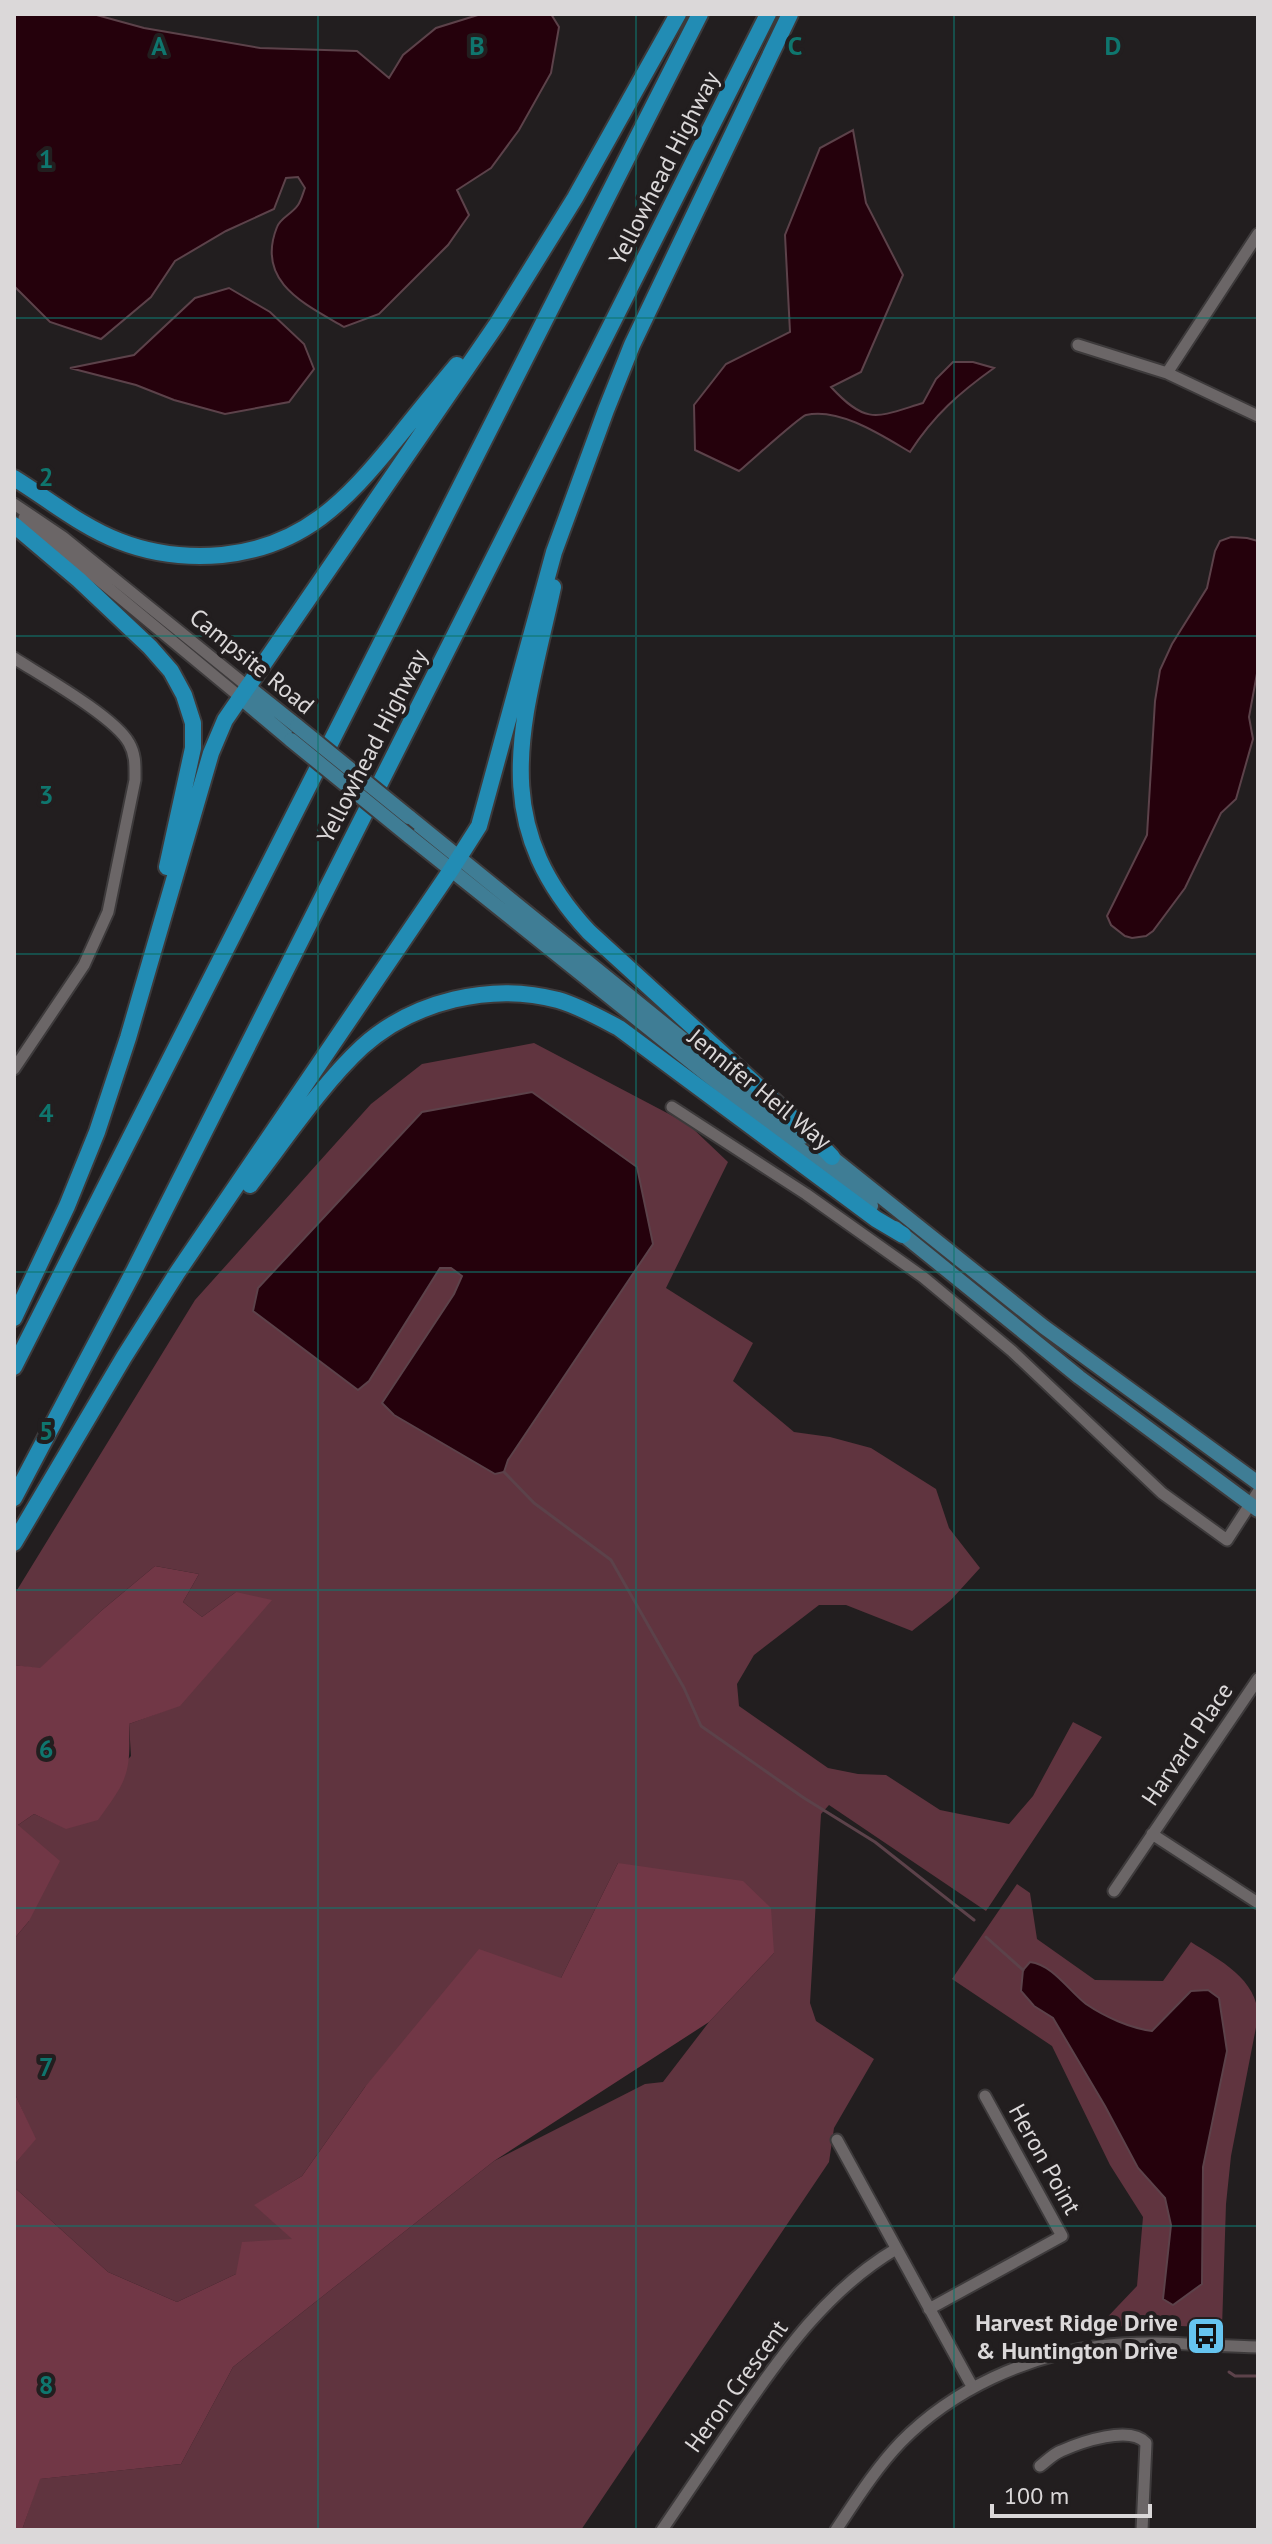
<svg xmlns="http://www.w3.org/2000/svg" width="1272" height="2544" font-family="'PT Sans',sans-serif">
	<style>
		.green { fill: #60343f; fill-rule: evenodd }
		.forest { fill: #713746 }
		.water { fill: #25010c; stroke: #5c424a; stroke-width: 2 }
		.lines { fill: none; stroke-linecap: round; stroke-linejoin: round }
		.stream { stroke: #5c424a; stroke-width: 3 }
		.minor-casing { stroke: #3d3a3b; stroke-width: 15 }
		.major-casing { stroke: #3d3a3b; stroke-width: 18 }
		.highway-casing { stroke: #3d3a3b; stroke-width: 20 }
		.minor { stroke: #6b6667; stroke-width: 11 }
		.major { stroke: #3f7d95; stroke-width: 14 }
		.highway { stroke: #228cb4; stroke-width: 16 }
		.major-bridge-casing { stroke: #3d3a3b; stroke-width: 18; stroke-linecap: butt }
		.major-bridge { stroke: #3f7d95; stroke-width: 14 }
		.grid { fill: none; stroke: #0f766e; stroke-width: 2; stroke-opacity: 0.55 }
		.labels { text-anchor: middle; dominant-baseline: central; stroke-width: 8; stroke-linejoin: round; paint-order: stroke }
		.street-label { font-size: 24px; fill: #dbd8d9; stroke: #221e1f }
		.poi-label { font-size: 24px; font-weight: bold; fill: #dbd8d9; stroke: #221e1f; text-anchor: end }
		.grid-label { font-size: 26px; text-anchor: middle; font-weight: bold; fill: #0f766e; stroke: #221e1f; stroke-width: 8; stroke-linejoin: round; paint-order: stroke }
	</style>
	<rect width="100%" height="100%" fill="#221e1f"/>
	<path class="green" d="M 534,1043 L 688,1124 L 728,1162 L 666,1288 L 753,1343 L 733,1381 L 794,1432 L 830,1437 L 871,1448 L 936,1489 L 949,1528 L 980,1568 L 950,1601 L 912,1631 L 846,1605 L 819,1605 L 754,1655 L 737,1684 L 739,1706 L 828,1768 L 858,1774 L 886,1775 L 940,1810 L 1009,1824 L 1033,1796 L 1073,1722 L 1102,1737 L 986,1911 L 829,1805 L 821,1814 L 810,2003 L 816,2021 L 874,2059 L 834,2128 L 829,2162 L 581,2530 L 22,2530 L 39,2479 L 181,2464 L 233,2367 L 494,2161 L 645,2084 L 663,2082 L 709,2022 L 774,1953 L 618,1863 L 561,1978 L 365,2087 L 302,2176 L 255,2205 L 293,2239 L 236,2274 L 177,2302 L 108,2272 L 14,2187 L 14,2165 L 35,2139 L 14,2092 L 14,1939 L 29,1921 L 18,1825 L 34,1814 L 66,1828 L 131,1756 L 129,1724 L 180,1705 L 236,1592 L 202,1617 L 183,1602 L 199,1574 L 155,1566 L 101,1611 L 40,1669 L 14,1665 L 14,1595 L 195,1300 L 371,1104 L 422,1064 ZM 532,1092 L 508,1460 L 504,1472 L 495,1474 L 394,1415 L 382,1403 L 454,1294 L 462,1276 L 451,1268 L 440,1267 L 369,1381 Z
		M 1017,1884 L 1030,1893 L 1037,1939 L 1095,1980 L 1163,1981 L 1191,1942 C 1219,1960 1258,1979 1258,2017 L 1231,2156 L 1226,2204 L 1222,2328 L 1160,2325 L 1098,2327 L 1137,2286 L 1143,2217 L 1110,2165 L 1052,2046 L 952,1979 Z"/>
	<path class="forest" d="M 155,1566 L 199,1574 L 183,1602 L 202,1617 L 236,1592 L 272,1600 L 180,1706 L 129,1724 C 131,1775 127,1780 98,1820 L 66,1829 L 34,1814 L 18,1825 L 60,1861 L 29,1921 L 14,1939 L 14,1665 L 40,1668 L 101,1611 Z
		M 618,1863 L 743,1881 L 771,1908 L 774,1953 L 709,2022 L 494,2161 L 233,2367 L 181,2464 L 40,2479 L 22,2530 L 14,2530 L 14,2187 L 108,2272 L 177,2302 L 236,2274 L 242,2242 L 292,2239 L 254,2205 L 302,2176 L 365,2087 L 479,1949 L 561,1978 Z
		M 14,2092 L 36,2139 L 14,2165 Z"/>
	<path class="water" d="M 14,14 L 93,14 L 144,28 L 260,48 L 357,51 L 389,78 L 403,55 L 436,28 L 481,14 L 551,14 L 559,27 L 551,73 L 519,130 L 491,168 L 457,190 L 469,215 L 448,245 L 379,314 L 344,327 C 305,304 255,282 277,227 C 280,218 292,214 298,205 C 301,201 303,193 305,188 L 298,177 L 286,178 L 274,209 L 226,231 L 175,261 L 151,297 L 101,339 L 50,322 L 14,286 Z
		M 853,130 L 866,203 L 903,275 L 861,372 L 831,387 C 867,426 877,417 923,403 L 936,379 L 953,362 L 973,362 L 994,368 C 959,393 934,415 910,452 C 883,436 839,407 806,415 C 799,417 749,463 739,471 L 695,450 L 694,405 L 726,364 L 790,332 L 785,235 L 820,148 Z
		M 229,288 L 270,312 L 304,344 L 314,369 L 289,402 L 225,414 L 174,400 L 136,385 L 70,368 L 134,355 L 195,298 Z
		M 1231,537 L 1247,538 L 1258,541 L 1258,668 L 1249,717 L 1253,739 L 1236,799 L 1221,813 L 1185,888 L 1153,931 L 1146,936 L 1132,938 L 1125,936 L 1111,925 L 1107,916 L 1147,835 L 1155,701 L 1160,670 L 1172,644 L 1207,588 L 1215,551 L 1220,541 Z
		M 532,1092 L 637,1167 L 653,1244 L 508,1460 L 504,1472 L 495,1474 L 394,1415 L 382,1403 L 454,1294 L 462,1276 L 451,1268 L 440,1268 L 369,1381 L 358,1390 L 253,1311 L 258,1288 L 422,1112 Z
		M 1030,1962 C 1053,1965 1068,1990 1086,2004 C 1105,2017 1130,2028 1152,2031 L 1191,1991 L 1208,1990 L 1219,1998 L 1227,2051 L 1203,2167 L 1202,2284 L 1173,2305 L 1163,2299 L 1171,2225 L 1165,2198 L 1138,2168 L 1105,2106 L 1053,2018 L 1034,2006 L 1021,1991 L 1023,1970 Z"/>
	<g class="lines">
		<path class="stream" d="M 504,1472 L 534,1503 L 611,1560 L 684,1688 L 701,1726 L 804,1798 L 875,1842 L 974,1920
			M 986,1937 L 1023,1970
			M 1229,2372 L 1235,2376 L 1258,2376"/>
		<g class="minor-casing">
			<path id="minor" d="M 1078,345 L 1167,373 L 1258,416
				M 1167,373 L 1258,234
				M 14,504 L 63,537 L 247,686
				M 24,518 L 240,697
				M 14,658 C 42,676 115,717 129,743 C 136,755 135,767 135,780 L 108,912 L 84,965 L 14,1069
				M 672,1107 L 806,1194 L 923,1277 L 1012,1351 L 1162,1493 L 1227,1540 L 1258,1492
				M 1152,1834 L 1258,1903
				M 1114,1891 L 1258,1679
				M 837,2140 L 973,2388
				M 929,2309 L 1062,2236 L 985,2096
				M 1040,2466 C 1047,2461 1053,2454 1061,2451 C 1081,2442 1130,2425 1146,2443 L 1142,2530
				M 662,2530 C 687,2493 713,2455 738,2418 C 782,2354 828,2289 896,2249
				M 836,2530 C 856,2500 876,2468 901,2442 C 953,2389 1027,2356 1100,2346 C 1151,2339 1206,2346 1258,2347"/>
		</g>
		<g class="major-casing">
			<path id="major" d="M 247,686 L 297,726
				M 240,697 L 291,740
				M 409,817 L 803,1137
				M 409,836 L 871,1206
				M 824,1151 L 1044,1327 L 1258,1483
				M 895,1228 L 1079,1377 L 1258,1510"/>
		</g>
		<g class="highway-casing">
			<path id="highway" d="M 14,478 C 48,499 82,527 119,541 C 152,554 187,558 222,555 C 303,547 346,501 395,441 C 415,416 436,390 457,365
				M 14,525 L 79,580 L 150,647 L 171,671 L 184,695 L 193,723 L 193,748 L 167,867
				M 553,587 C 524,721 484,819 589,932 L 809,1133 L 832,1157
				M 250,1185 C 284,1141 322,1084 362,1047 C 413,1001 491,982 558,1000 C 579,1006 600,1018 619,1028 L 876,1219 L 903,1235
				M 14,1318 L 67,1206 L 97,1132 L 128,1038 L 211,753 L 225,720 L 497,324 L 575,198 L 678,14
				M 14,1367 L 700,14
				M 14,1498 L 134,1271 L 768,14
				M 14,1543 L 124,1357 L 177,1273 L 451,870 L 479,826 L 554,552 L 606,410 L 632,345 L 790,14"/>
		</g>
		<use href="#minor" class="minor"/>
		<use href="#major" class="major"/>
		<use href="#highway" class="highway"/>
		<g class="major-bridge-casing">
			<path id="major-bridge" d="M 297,726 L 409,817
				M 291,740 L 409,836"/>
		</g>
		<use href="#major-bridge" class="major-bridge"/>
	</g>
	<path class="grid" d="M 318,14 L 318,2530M 636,14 L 636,2530M 954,14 L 954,2530M 14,318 L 1258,318M 14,636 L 1258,636M 14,954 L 1258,954M 14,1272 L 1258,1272M 14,1590 L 1258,1590M 14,1908 L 1258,1908M 14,2226 L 1258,2226"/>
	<defs>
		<g id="bus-square" transform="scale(2)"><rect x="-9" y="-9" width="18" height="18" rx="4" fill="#66c4ef" stroke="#221e1f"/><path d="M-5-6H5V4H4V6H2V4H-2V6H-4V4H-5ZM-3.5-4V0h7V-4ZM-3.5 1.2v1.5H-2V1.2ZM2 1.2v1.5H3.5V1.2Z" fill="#111"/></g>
	</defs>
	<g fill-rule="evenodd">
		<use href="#bus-square" x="1206" y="2336"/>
	</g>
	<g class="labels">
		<g class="street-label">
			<text transform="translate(664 168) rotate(-63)">Yellowhead Highway</text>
			<text transform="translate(252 661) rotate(39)">Campsite Road</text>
			<text transform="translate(372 746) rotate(-63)">Yellowhead Highway</text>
			<text transform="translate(760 1089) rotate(39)">Jennifer Heil Way</text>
			<text transform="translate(1187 1744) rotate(-56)">Harvard Place</text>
			<text transform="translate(1045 2159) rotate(61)">Heron Point</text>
			<text transform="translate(736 2386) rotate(-54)">Heron Crescent</text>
		</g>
		<g class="poi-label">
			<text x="1178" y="2322">Harvest Ridge Drive<tspan x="1178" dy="28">&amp; Huntington Drive</tspan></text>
		</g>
	</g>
	<g class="grid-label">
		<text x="159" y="55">A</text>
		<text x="477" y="55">B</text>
		<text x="795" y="55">C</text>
		<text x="1113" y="55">D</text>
		<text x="46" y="168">1</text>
		<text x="46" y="486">2</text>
		<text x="46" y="804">3</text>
		<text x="46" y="1122">4</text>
		<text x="46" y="1440">5</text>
		<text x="46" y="1758">6</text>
		<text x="46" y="2076">7</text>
		<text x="46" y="2394">8</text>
	</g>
	<rect width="1272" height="2544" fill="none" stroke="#dbd8d9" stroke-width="32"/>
	<path d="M992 2504v12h158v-12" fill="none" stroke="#dbd8d9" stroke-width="4"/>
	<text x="1004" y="2504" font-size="24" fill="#dbd8d9" stroke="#221e1f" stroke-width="6" paint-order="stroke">100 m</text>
</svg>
